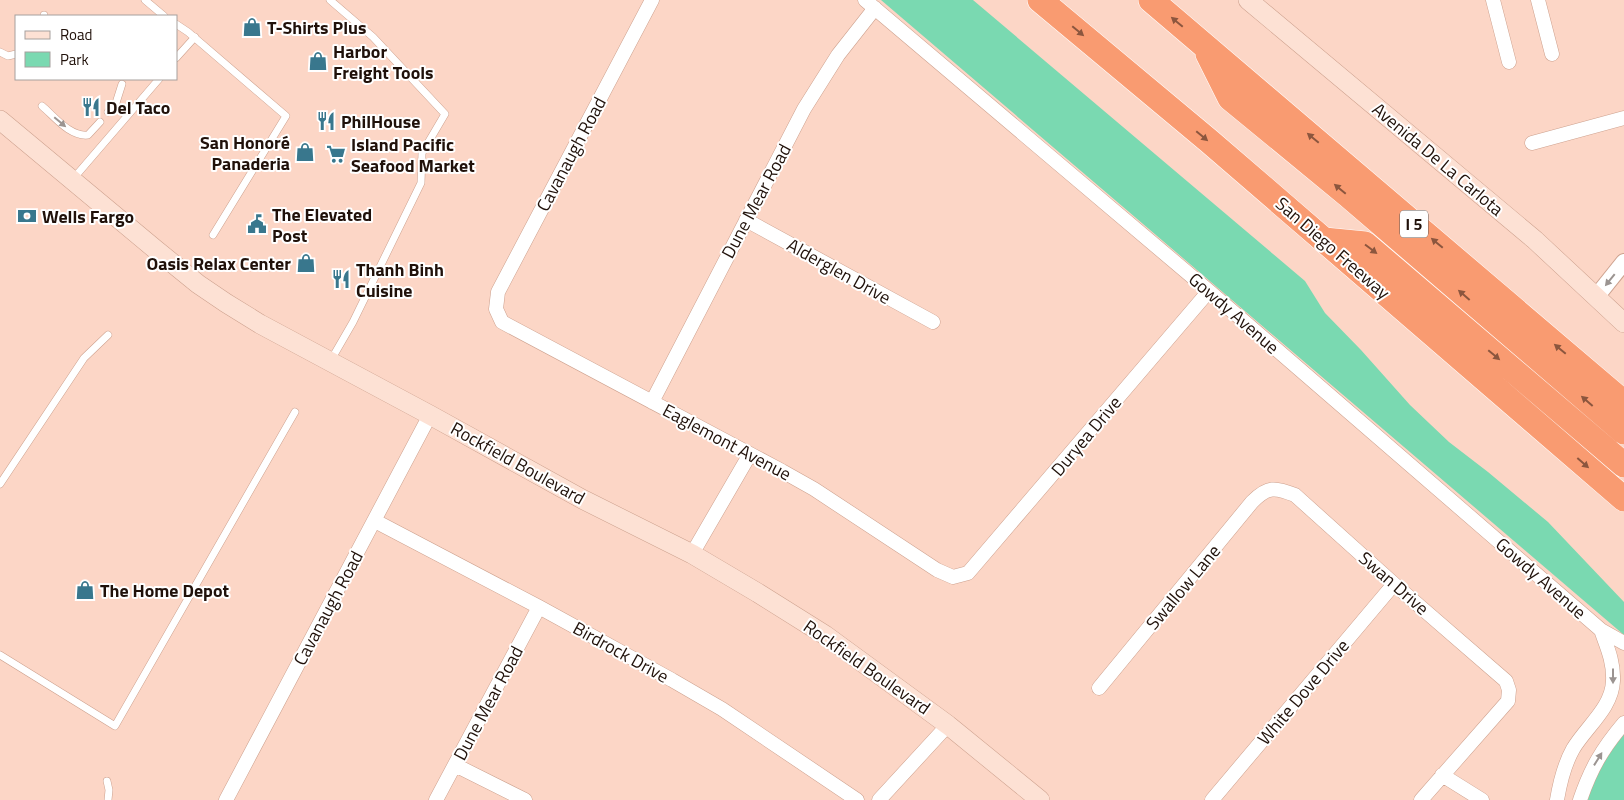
<svg xmlns="http://www.w3.org/2000/svg" width="1624" height="800" font-family="'Titillium Web',sans-serif">
	<style>
		.green { fill: #7ad9b1 }
		.lines { fill: none; stroke-linecap: round; stroke-linejoin: round }
		.service-casing { stroke: #cda18e; stroke-width: 8 }
		.minor-casing { stroke: #cda18e; stroke-width: 15 }
		.tertiary-casing { stroke: #cda18e; stroke-width: 18 }
		.secondary-casing { stroke: #cda18e; stroke-width: 20 }
		.motorway-casing { stroke: #fff; stroke-width: 26 }
		.service { stroke: #fff; stroke-width: 7 }
		.minor { stroke: #fff; stroke-width: 14 }
		.tertiary { stroke: #fff; stroke-width: 16 }
		.secondary { stroke: #fde1d4; stroke-width: 19 }
		.motorway { stroke: #f99b71; stroke-width: 25 }
		.oneway { fill: #8c563e }
		.oneway2 { fill: #9b9491 }
		.labels { text-anchor: middle; dominant-baseline: central; stroke-width: 4; stroke-linejoin: round; paint-order: stroke }
		.shield { fill: #fff; stroke: #635854; stroke-width: 1 }
		.shield-label { font-size: 16px; font-weight: bold; fill: #20110a }
		.poi-label { font-size: 18px; font-weight: bold; fill: #20110a; stroke: #fff; text-anchor: start }
		.street-label { font-size: 18px; fill: #20110a; stroke: #fff }
	</style>
	<rect width="100%" height="100%" fill="#fcd6c6"/>
	<path class="green" d="M 881,0 L 973,0 L 1305,281 L 1325,313 L 1361,350 L 1410,405 L 1449,442 L 1488,472 L 1548,522 L 1624,602 L 1624,635 Z
		M 1624,734 L 1624,800 L 1588,800 C 1593,774 1608,755 1624,734 Z"/>
	<g class="lines">
		<g class="service-casing">
			<path id="service" d="M 145,0 L 164,16
				M 330,0 L 373,37 L 445,114 L 422,153 L 421,183 L 353,322 L 331,360
				M 44,16 L 44,15
				M 176,24 L 188,32 L 286,116 L 213,235
				M 0,52 L 8,56 L 16,54
				M 176,58 L 195,37
				M 42,106 C 55,117 70,137 88,135 L 100,122
				M 108,112 L 116,103 L 122,84
				M 73,179 L 159,79
				M 0,484 L 84,358 L 108,335
				M 0,655 L 115,726 L 295,412
				M 107,781 L 109,790 L 108,800"/>
		</g>
		<g class="minor-casing">
			<path id="minor" d="M 652,0 L 498,292 L 496,309 L 502,322 L 782,471 L 814,489 L 937,570 L 953,577 L 968,573 L 1209,291
				M 865,0 L 1209,291 L 1601,630 L 1624,643
				M 1493,0 L 1509,62
				M 1538,0 L 1552,54
				M 1532,143 L 1624,118
				M 746,220 L 933,322
				M 652,402 L 804,109 L 838,55 L 875,8
				M 375,521 L 539,607 L 672,680 L 722,709 L 857,800
				M 692,554 L 750,454
				M 1099,688 L 1252,502 C 1268,486 1275,487 1295,495 L 1394,584 L 1506,681 L 1509,690 L 1508,701 L 1421,800
				M 455,765 L 525,800
				M 1442,775 L 1482,800
				M 226,800 L 430,415
				M 436,800 L 539,607
				M 879,800 L 948,725
				M 1212,800 L 1394,584
				M 1557,800 C 1560,782 1564,765 1573,749 C 1586,727 1612,708 1613,681 C 1614,662 1607,647 1601,630
				M 1580,800 C 1591,768 1602,749 1624,723"/>
		</g>
		<g class="tertiary-casing">
			<path id="tertiary" d="M 1596,297 L 1624,262"/>
		</g>
		<g class="secondary-casing">
			<path id="secondary" d="M 1248,0 L 1535,240 L 1624,323
				M 0,120 L 155,249 L 198,284 L 226,303 L 260,324 L 430,415 L 582,499 L 692,554 L 758,593 L 825,635 L 948,725 L 1040,800"/>
		</g>
		<g class="motorway-casing">
			<path id="motorway" d="M 1040,0 L 1209,141 L 1624,499
				M 1151,0 L 1624,403
				M 1208,54 L 1230,98 L 1348,195 L 1624,432
				M 1324,240 L 1365,244 L 1624,465"/>
		</g>
		<use href="#service" class="service"/>
		<use href="#minor" class="minor"/>
		<use href="#tertiary" class="tertiary"/>
		<use href="#secondary" class="secondary"/>
		<use href="#motorway" class="motorway"/>
	</g>
	<defs><path id="oneway-solid" d="M-6-.8H1V-3.2L6.5 0L1 3.2V.8H-6Z" transform="scale(1.25)"/></defs>
	<g class="oneway">
		<use href="#oneway-solid" transform="translate(1177 22) rotate(-140)"/>
		<use href="#oneway-solid" transform="translate(1078 31) rotate(40)"/>
		<use href="#oneway-solid" transform="translate(1202 136) rotate(40)"/>
		<use href="#oneway-solid" transform="translate(1313 138) rotate(-140)"/>
		<use href="#oneway-solid" transform="translate(1340 189) rotate(-140)"/>
		<use href="#oneway-solid" transform="translate(1437 243) rotate(-140)"/>
		<use href="#oneway-solid" transform="translate(1371 249) rotate(37)"/>
		<use href="#oneway-solid" transform="translate(1464 295) rotate(-139)"/>
		<use href="#oneway-solid" transform="translate(1560 349) rotate(-140)"/>
		<use href="#oneway-solid" transform="translate(1494 355) rotate(40)"/>
		<use href="#oneway-solid" transform="translate(1587 401) rotate(-139)"/>
		<use href="#oneway-solid" transform="translate(1583 463) rotate(41)"/>
	</g>
	<g class="oneway2">
		<use href="#oneway-solid" transform="translate(60 122) rotate(40)"/>
		<use href="#oneway-solid" transform="translate(1610 280) rotate(129)"/>
		<use href="#oneway-solid" transform="translate(1613 676) rotate(90)"/>
		<use href="#oneway-solid" transform="translate(1598 759) rotate(-58)"/>
	</g>
	<defs>
		<g id="shop-bare" transform="scale(1.5)"><path d="M-5-2.5h2.3a2.7 3.5 0 0 1 5.4 0H5L5.5 6h-11ZM-1.5-2.5h3a1.5 2.3 0 0 0-3 0Z" fill="#39778d" stroke="#fff" stroke-width="2.5" paint-order="stroke"/></g>
		<g id="restaurant-bare" transform="scale(1.5)"><path d="M-5-6h1v4h1v-4h1v4h1v-4h1v5L-1.5 .5V6h-2V.5L-5-1ZM5-6V6H3V1.5H1.5Q1.5-4 5-6Z" fill="#39778d" stroke="#fff" stroke-width="2.5" paint-order="stroke"/></g>
		<g id="supermarket-bare" transform="scale(1.5)"><path d="M-6-5.5h2.5l.6 2H6L4.5 2H-2.5L-4.4-4H-6ZM-1.5 3.2a1.3 1.3 0 1 0 .1 0ZM3 3.2a1.3 1.3 0 1 0 .1 0Z" fill="#39778d" stroke="#fff" stroke-width="2.5" paint-order="stroke"/></g>
		<g id="bank-bare" transform="scale(1.5)"><path d="M-6-4H6V4H-6ZM0-2.3a2.3 2.3 0 1 0 0 4.6a2.3 2.3 0 1 0 0-4.6Z" fill="#39778d" stroke="#fff" stroke-width="2.5" paint-order="stroke"/></g>
		<g id="civic-bare" transform="scale(1.5)"><path d="M-.6-6.5H3V-4.5H.6V-3L4-1V1h2V6H-6V1h2V-1L-.6-3ZM-1.2 2.5V6h2.4V2.5Z" fill="#39778d" stroke="#fff" stroke-width="2.5" paint-order="stroke"/></g>
	</defs>
	<g fill-rule="evenodd">
		<use href="#shop-bare" x="252" y="27"/>
		<use href="#shop-bare" x="318" y="61"/>
		<use href="#restaurant-bare" x="91" y="107"/>
		<use href="#restaurant-bare" x="326" y="121"/>
		<use href="#shop-bare" x="305" y="152"/>
		<use href="#supermarket-bare" x="336" y="154"/>
		<use href="#bank-bare" x="27" y="216"/>
		<use href="#civic-bare" x="257" y="224"/>
		<use href="#shop-bare" x="306" y="263"/>
		<use href="#restaurant-bare" x="341" y="279"/>
		<use href="#shop-bare" x="85" y="590"/>
	</g>
	<g class="labels">
		<rect class="shield" x="1400" y="210.5" width="28" height="27" rx="4"/>
		<g class="shield-label">
			<text x="1414" y="224">I 5</text>
		</g>
		<g class="poi-label">
			<text x="267" y="27">T-Shirts Plus</text>
			<text x="333" y="51">Harbor<tspan x="333" dy="21">Freight Tools</tspan></text>
			<text x="106" y="107">Del Taco</text>
			<text x="341" y="121">PhilHouse</text>
			<text x="290" y="142" text-anchor="end">San Honoré<tspan x="290" dy="21">Panaderia</tspan></text>
			<text x="351" y="144">Island Pacific<tspan x="351" dy="21">Seafood Market</tspan></text>
			<text x="272" y="214">The Elevated<tspan x="272" dy="21">Post</tspan></text>
			<text x="42" y="216">Wells Fargo</text>
			<text x="291" y="263" text-anchor="end">Oasis Relax Center</text>
			<text x="356" y="269">Thanh Binh<tspan x="356" dy="21">Cuisine</tspan></text>
			<text x="100" y="590">The Home Depot</text>
		</g>
		<g class="street-label">
			<text transform="translate(571 154) rotate(-62)">Cavanaugh Road</text>
			<text transform="translate(1438 159) rotate(40)">Avenida De La Carlota</text>
			<text transform="translate(756 201) rotate(-62)">Dune Mear Road</text>
			<text transform="translate(1333 248) rotate(41)">San Diego Freeway</text>
			<text transform="translate(839 271) rotate(29)">Alderglen Drive</text>
			<text transform="translate(1234 313) rotate(41)">Gowdy Avenue</text>
			<text transform="translate(1086 436) rotate(-50)">Duryea Drive</text>
			<text transform="translate(727 442) rotate(28)">Eaglemont Avenue</text>
			<text transform="translate(518 463) rotate(29)">Rockfield Boulevard</text>
			<text transform="translate(1541 578) rotate(41)">Gowdy Avenue</text>
			<text transform="translate(1394 583) rotate(41)">Swan Drive</text>
			<text transform="translate(1183 587) rotate(-50)">Swallow Lane</text>
			<text transform="translate(328 608) rotate(-62)">Cavanaugh Road</text>
			<text transform="translate(621 652) rotate(29)">Birdrock Drive</text>
			<text transform="translate(867 667) rotate(35)">Rockfield Boulevard</text>
			<text transform="translate(1303 692) rotate(-50)">White Dove Drive</text>
			<text transform="translate(488 703) rotate(-62)">Dune Mear Road</text>
		</g>
	</g>
	<rect x="15" y="15" width="162" height="65" fill="#ffffff" stroke="#a6a09d"/>
	<rect x="25" y="31" width="25" height="8" fill="#fde1d4" stroke="#a6a09d"/>
	<text x="60" y="40" font-size="15" fill="#20110a">Road</text>
	<rect x="25" y="52" width="25" height="15" fill="#7ad9b1" stroke="#a6a09d"/>
	<text x="60" y="65" font-size="15" fill="#20110a">Park</text>
</svg>
